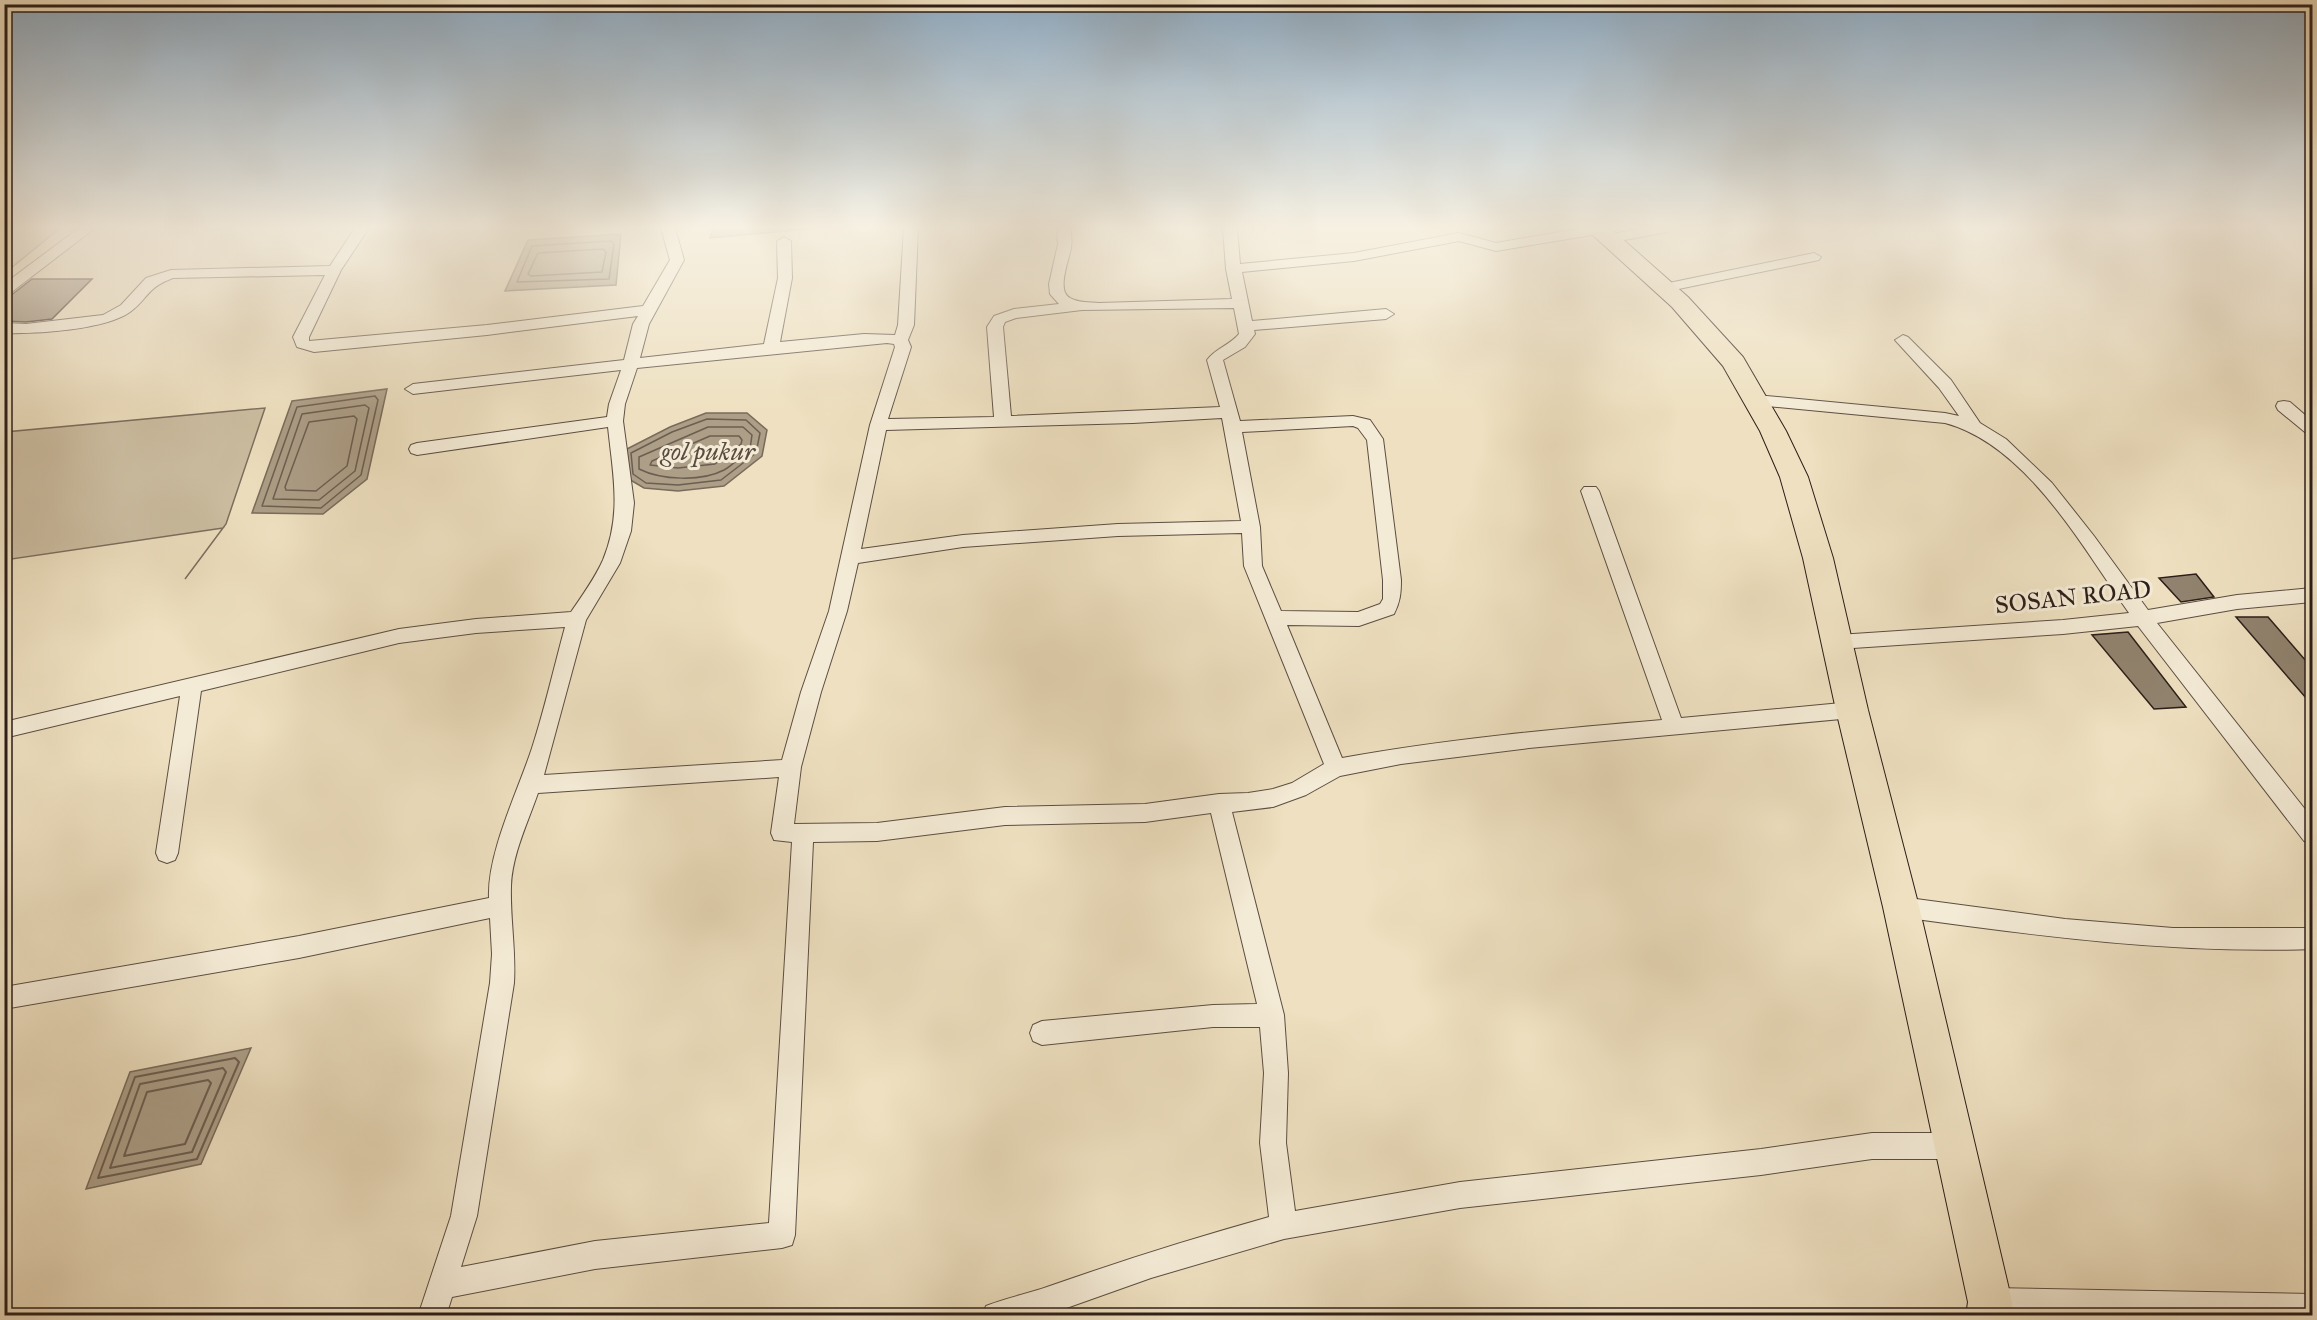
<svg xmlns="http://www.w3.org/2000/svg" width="2317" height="1320" font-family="'IM FELL Great Primer',serif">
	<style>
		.green { fill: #cdbfa3; stroke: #7c6e5e; stroke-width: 1.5 }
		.water { fill: #ac9e87; stroke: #796b5b; stroke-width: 1.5 }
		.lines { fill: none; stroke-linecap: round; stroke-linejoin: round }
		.shore-far1 { stroke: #6c5e50; stroke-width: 1.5 }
		.shore { stroke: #6c5e50; stroke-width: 2 }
		.building { fill: #91836f; stroke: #2c1e18; stroke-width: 1.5 }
		.street-casing { stroke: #5c4e42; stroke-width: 2 }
		.primary-casing { stroke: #2c1e18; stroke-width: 2 }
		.street { fill: #f4ebd6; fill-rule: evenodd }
		.primary { fill: #eee0c0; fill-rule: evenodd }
		.labels { text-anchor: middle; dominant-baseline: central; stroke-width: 6; stroke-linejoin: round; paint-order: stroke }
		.street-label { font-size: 24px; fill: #2c1e18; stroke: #f4ebd6 }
		.water-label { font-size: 26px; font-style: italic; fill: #594b3f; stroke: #f4ebd6 }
	</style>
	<rect width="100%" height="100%" fill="#eee0c0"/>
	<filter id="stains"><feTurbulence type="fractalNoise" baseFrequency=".00333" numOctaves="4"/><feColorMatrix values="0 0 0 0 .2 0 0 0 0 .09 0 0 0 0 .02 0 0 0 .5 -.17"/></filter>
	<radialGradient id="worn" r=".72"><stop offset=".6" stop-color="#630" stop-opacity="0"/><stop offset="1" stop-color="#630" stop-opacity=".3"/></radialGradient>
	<path class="green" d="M 5,228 L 60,228 L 5,273 Z
		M 265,408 L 226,524 L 185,579 L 223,528 L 5,560 L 5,432 Z"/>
	<path class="water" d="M 713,228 L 817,228 L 710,238 Z
		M 621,234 L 616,285 L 505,291 L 528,240 Z
		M 387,389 L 367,479 L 323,514 L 252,513 L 292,401 Z
		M 706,413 L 747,413 L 767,430 L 762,456 L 724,486 L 678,491 L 644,488 L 627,478 L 623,451 L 670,427 Z
		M 251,1048 L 201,1164 L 86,1189 L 130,1072 Z"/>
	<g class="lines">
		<path class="shore-far1" d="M 611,241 L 614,244 L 609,279 L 517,282 L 532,246 Z
			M 603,249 L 606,252 L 602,272 L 531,276 L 528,274 L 538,253 Z
			M 375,396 L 378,400 L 361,475 L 321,508 L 262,506 L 297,407 Z
			M 365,405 L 369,408 L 355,471 L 319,500 L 273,499 L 302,414 Z
			M 354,416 L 357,419 L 347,466 L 316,491 L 286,490 L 285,487 L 309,422 Z
			M 707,419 L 746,420 L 760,433 L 756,453 L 721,480 L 678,485 L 646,483 L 633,474 L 631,453 L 672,432 Z
			M 708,427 L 743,427 L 752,435 L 750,449 C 741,456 733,465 724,470 C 701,482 661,480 639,469 L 639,457 Z
			M 710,436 L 739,436 L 742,440 L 741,444 L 715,464 L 678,468 L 650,465 L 652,461 Z"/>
		<path class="shore" d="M 235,1058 L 239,1062 L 197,1159 L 98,1178 L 135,1077 Z
			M 223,1068 L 226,1072 L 192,1152 L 110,1168 L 140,1084 Z
			M 208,1080 L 211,1083 L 185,1144 L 124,1156 L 147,1092 Z"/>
	</g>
	<path class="building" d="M 32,279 L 92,279 L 52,319 L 26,322 L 4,321 L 4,297 L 10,296 Z
		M 2196,574 L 2214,597 L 2181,602 L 2159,578 Z
		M 2236,617 L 2268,617 L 2313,669 L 2313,706 Z
		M 2128,632 L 2186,707 L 2154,709 L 2092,635 Z"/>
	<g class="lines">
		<g class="street-casing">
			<path id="street" d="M 79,228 L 95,228 L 9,294 L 4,295 L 4,284 Z
				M 355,228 L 369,228 L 341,270 L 309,337 L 309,341 L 487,325 L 643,306 L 670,260 L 661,228 L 675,228 L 684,260 L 649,324 L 640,358 L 764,344 L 778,278 L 777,241 L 784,237 L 791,241 L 792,278 L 780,342 L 864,334 L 895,335 L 898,325 L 904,228 L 918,228 L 914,325 L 908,340 L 911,347 L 888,419 L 994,417 L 987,327 L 994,316 L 1014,309 L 1059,304 L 1050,294 L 1049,284 L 1058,244 L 1057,228 L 1071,228 C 1071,235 1072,241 1071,248 C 1069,260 1056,291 1070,298 C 1078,303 1090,302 1099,303 L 1232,299 L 1226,269 L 1223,228 L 1237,228 L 1240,264 L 1354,253 L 1459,233 L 1496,243 L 1583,228 L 1604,228 L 1603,233 L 1598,234 L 1496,251 L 1459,241 L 1354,261 L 1242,272 L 1252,321 L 1386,309 L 1394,314 L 1386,319 L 1254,330 L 1255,334 L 1245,347 L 1223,360 L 1240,421 L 1353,416 L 1370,420 L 1383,439 L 1401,580 C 1401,594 1400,602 1394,614 L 1359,626 L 1287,625 L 1342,758 C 1448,739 1555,729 1662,720 L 1581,491 L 1584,487 L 1596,487 L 1599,491 L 1681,718 L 1852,702 L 1859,704 L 1862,710 L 1859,716 L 1852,718 L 1529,748 L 1401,764 L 1340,776 L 1306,795 L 1273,807 L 1232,812 L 1284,1015 L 1288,1073 L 1286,1143 L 1295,1211 L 1460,1182 L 1761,1149 L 1872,1133 L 1955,1133 L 1964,1137 L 1968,1146 L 1964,1155 L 1955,1159 L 1872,1159 L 1761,1175 L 1460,1208 L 1284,1239 L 1151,1278 L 1044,1316 L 982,1316 L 986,1306 C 1006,1298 1027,1294 1047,1287 C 1121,1261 1194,1238 1269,1217 L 1260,1143 L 1264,1073 L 1260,1027 L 1213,1027 L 1042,1045 L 1033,1041 L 1030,1033 L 1033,1025 L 1042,1021 L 1213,1005 L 1257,1004 L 1211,813 L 1145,822 L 1005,825 L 877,841 L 813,842 L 795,1235 L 792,1245 L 782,1248 L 595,1269 L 452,1297 L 446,1316 L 418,1316 L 451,1216 L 490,983 L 492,954 L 490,918 L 299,958 L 4,1009 L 4,987 L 299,936 L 489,898 C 487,853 518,791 532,748 C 545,708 554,667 565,627 L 476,633 L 399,643 L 201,691 L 178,853 L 175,860 L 167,863 L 159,860 L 156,853 L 180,696 L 4,738 L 4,722 L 399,629 L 476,619 L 571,612 C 582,596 595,578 603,560 C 622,514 613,475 608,427 L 417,455 L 411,453 L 409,449 L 411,445 L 417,443 L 607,417 L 609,404 L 621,370 L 413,394 L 405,389 L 413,384 L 624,360 L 633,324 L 638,316 L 487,335 L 314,352 L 297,347 L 293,337 L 325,275 L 173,278 C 146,288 149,298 130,312 C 105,330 36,334 4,333 L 4,323 L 26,324 L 103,315 L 121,305 L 146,278 L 171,270 L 330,266 ZM 1234,308 L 1239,334 C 1230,345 1216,348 1207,360 L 1220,407 L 1011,416 L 1003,327 L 1005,322 L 1016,318 L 1082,310 ZM 887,343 L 894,344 L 895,347 L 870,425 L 829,611 L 801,692 L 782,760 L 544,775 L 586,620 L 620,563 L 631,531 L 634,503 L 623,421 L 625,404 L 637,368 ZM 1222,418 L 1241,521 L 1118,524 L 963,535 L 861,549 L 886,430 L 1133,423 ZM 1353,426 L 1358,428 L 1367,440 L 1383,580 L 1383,599 L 1380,604 L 1358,612 L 1281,611 L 1262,566 L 1260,527 L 1242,432 ZM 1242,533 L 1244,566 L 1324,764 L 1292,783 L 1273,789 L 1248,793 L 1219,794 L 1145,804 L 1005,807 L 877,823 L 794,824 L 801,767 L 821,692 L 847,611 L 858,563 L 963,547 L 1118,536 ZM 779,777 L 771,833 L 774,840 L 792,842 L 769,1223 L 595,1241 L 461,1267 L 477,1216 L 514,983 C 516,950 510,919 511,886 C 512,855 528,822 538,793 Z
				M 1643,228 L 1674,228 L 1667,232 L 1608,243 L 1601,239 L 1603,236 Z
				M 1814,253 L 1821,257 L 1819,260 L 1664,292 L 1657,288 L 1664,284 Z
				M 1903,335 L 1908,337 L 1951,380 L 1980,423 L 2006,439 L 2052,483 L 2094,536 L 2148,610 L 2237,595 L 2312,588 L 2312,602 L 2237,609 L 2157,623 L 2312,818 L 2312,843 L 2304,841 L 2138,626 L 2063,634 L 1838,649 L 1831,647 L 1828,642 L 1831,637 L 1838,635 L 2063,620 L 2129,613 C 2082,547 2027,445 1945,423 L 1756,405 L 1748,400 L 1756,395 L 1945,413 L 1959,416 L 1939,388 L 1895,340 Z
				M 2284,401 L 2290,402 L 2312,421 L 2312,434 L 2306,433 L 2278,410 L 2276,406 L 2278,402 Z
				M 1901,897 L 2065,919 L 2173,928 L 2312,928 L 2312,949 C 2174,954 2038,936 1901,917 L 1893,914 L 1890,907 L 1893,900 Z
				M 1990,1288 L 2312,1294 L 2312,1316 L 1989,1316 L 1980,1312 L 1976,1302 L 1980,1292 Z"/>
		</g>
		<g class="primary-casing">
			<path id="primary" d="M 1585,228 L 1610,228 L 1688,297 L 1743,357 L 1786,431 L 1808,477 L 1833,558 L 1868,710 L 1919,907 L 2012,1302 L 2012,1316 L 1966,1316 L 1968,1302 L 1883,907 L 1836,710 L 1803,558 L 1780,477 L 1760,431 L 1723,366 L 1672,307 Z"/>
		</g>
		<use href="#street" class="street"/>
		<use href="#primary" class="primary"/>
	</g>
	<linearGradient id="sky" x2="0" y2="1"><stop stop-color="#90abc1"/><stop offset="0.55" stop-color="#f7f1e3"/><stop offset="1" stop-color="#f7f1e3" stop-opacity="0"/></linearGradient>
	<rect width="2317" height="413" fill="url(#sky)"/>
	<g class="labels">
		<g class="street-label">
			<text transform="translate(2073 597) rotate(-6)">SOSAN ROAD</text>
		</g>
		<g class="water-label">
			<text x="708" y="451">gol pukur</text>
		</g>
	</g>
	<rect width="2317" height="1320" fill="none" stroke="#eee0c0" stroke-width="24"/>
	<rect x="6" y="6" width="2305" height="1308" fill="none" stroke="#2c1e18" stroke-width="3"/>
	<rect x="12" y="12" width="2293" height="1296" fill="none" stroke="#2c1e18" stroke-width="1.5"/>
	<rect width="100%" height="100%" filter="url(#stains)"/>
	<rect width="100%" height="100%" fill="url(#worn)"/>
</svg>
